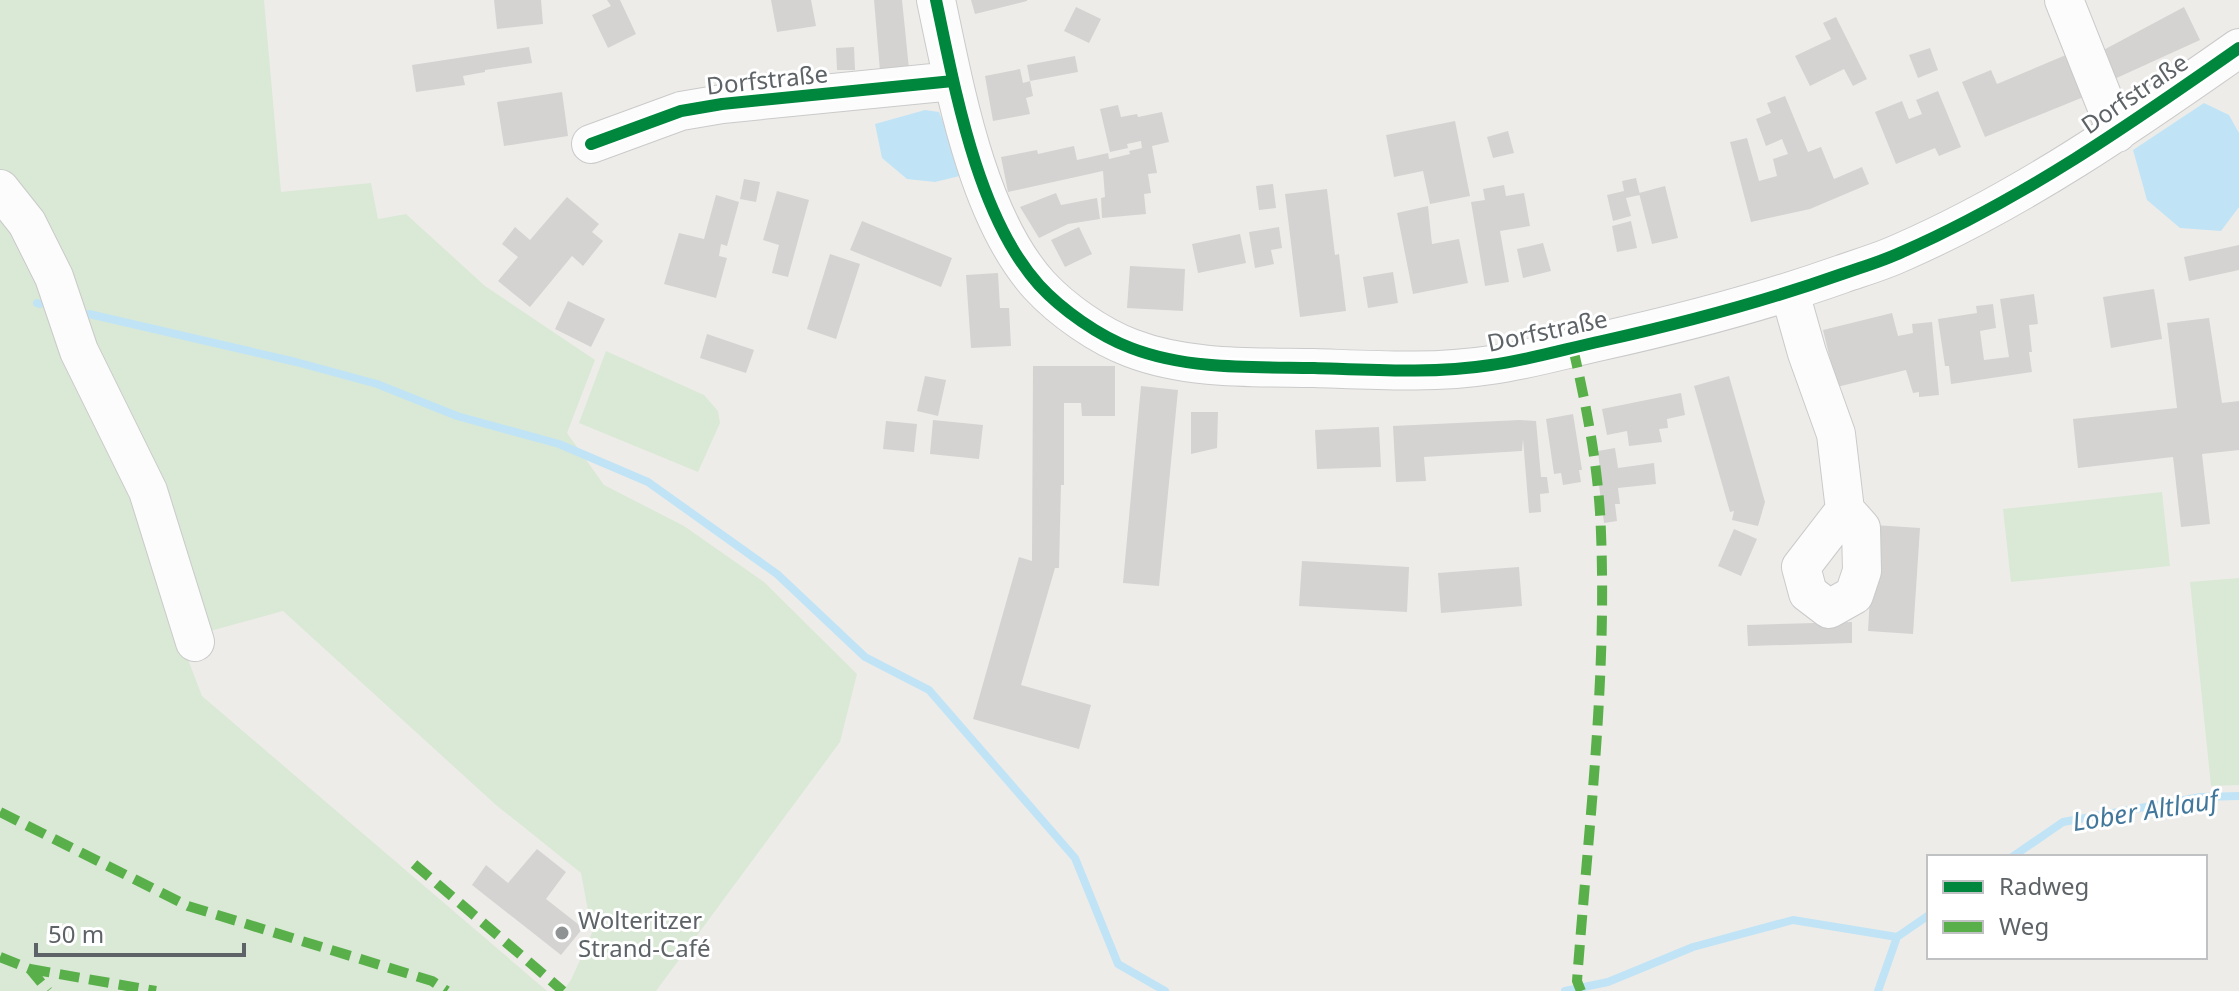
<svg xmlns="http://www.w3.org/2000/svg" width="2239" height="991" font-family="'Noto Sans',sans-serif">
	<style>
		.green { fill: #d9e9d5 }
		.water { fill: #c0e4f6 }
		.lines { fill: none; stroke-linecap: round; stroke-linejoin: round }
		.stream { stroke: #c0e4f6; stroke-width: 8 }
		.building { fill: #d4d3d2 }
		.minor-casing { stroke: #cacaca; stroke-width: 40 }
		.minor { stroke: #fcfcfc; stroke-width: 38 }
		.quiet { stroke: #59b04a; stroke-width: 10; stroke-dasharray: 20 10; stroke-linecap: butt }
		.cycleway-casing { stroke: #fff; stroke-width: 17 }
		.cycleway { stroke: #00873e; stroke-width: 12 }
		.poi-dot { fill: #909394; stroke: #fff; stroke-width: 3 }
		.labels { text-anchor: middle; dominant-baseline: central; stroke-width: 6; stroke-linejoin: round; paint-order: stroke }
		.street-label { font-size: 24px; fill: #5e6367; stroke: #fff }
		.poi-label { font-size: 24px; fill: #5e6367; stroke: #fff; text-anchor: start }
		.water-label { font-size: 26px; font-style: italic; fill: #42779c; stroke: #fff }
	</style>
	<rect width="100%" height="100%" fill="#eeece9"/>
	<path class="green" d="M 0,0 L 264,0 L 281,192 L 371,183 L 378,219 L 406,214 L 485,286 L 595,360 L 567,433 L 604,485 L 684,526 L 764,582 L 857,674 L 840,742 L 656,991 L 563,991 L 571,980 L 592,933 L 581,873 L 496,805 L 283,611 L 210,631 L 184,649 L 202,696 L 547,991 L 0,991 Z
		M 606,351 L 704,395 L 718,411 L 720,423 L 698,472 L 579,423 Z
		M 2162,492 L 2170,566 L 2011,582 L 2003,509 Z
		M 2239,578 L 2239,785 L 2211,786 L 2190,582 Z"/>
	<path class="water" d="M 2204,103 L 2229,115 L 2239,133 L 2239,207 L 2221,231 L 2180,228 L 2147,200 L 2133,150 Z
		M 925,110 L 939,112 L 964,175 L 935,182 L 907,179 L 882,158 L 875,124 Z"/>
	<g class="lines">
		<path class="stream" d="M 37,303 L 40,304
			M 89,314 L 296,362 L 377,384 L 457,416 L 559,444 L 648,482 L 777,574 L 865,657 L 929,690 L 1075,858 L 1118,964 L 1165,991
			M 2012,857 L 2063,822 L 2201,797 L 2239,796
			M 1565,991 L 1608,982 L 1693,947 L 1793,920 L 1897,937
			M 1878,991 L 1897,937 L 1929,915"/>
	</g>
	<path class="building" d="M 494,0 L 541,0 L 543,24 L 497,29 Z
		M 607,0 L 620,0 L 636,34 L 608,48 L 592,15 L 611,6 Z
		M 771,0 L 811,0 L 816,26 L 777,32 Z
		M 874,0 L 902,0 L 909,69 L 880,71 Z
		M 971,0 L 1027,0 L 1027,1 L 975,14 Z
		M 1076,7 L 1101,19 L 1089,43 L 1064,31 Z
		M 2184,7 L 2200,40 L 2110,81 L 2096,54 Z
		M 1836,17 L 1867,79 L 1853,86 L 1844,69 L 1810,86 L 1795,56 L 1831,39 L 1823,23 Z
		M 529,47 L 532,63 L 485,70 L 485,72 L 463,76 L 465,85 L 416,92 L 412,65 Z
		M 854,47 L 855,70 L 837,70 L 836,48 Z
		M 1930,48 L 1938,70 L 1918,78 L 1909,55 Z
		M 2073,52 L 2091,94 L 1985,137 L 1962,82 L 1991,70 L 1997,84 Z
		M 1075,56 L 1078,72 L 1030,81 L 1027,65 Z
		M 1020,69 L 1023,83 L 1030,81 L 1033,96 L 1026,98 L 1030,114 L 993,121 L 985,76 Z
		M 1938,91 L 1961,147 L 1939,156 L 1935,148 L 1896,164 L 1875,112 L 1902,101 L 1909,119 L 1922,114 L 1916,100 Z
		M 562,92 L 568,136 L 504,146 L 497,102 Z
		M 1785,96 L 1808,152 L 1821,147 L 1834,179 L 1862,167 L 1869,184 L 1810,209 L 1751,222 L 1730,142 L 1747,138 L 1759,181 L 1777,176 L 1773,159 L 1788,154 L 1782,139 L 1766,146 L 1756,119 L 1771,113 L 1767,103 Z
		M 1118,105 L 1121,117 L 1137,114 L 1138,117 L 1162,112 L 1169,142 L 1152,146 L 1157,173 L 1148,174 L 1151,193 L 1144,194 L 1146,214 L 1102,218 L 1101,198 L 1105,197 L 1103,171 L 1008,192 L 1001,157 L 1037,150 L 1038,154 L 1074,146 L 1077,160 L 1108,153 L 1109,159 L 1130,154 L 1129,151 L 1142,148 L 1141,141 L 1127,144 L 1128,148 L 1110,152 L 1100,109 Z
		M 1455,121 L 1470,196 L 1430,204 L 1423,171 L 1394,177 L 1386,135 Z
		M 1508,131 L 1514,153 L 1493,158 L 1487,137 Z
		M 1636,178 L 1640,195 L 1626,198 L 1631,216 L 1613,221 L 1607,195 L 1624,191 L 1622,181 Z
		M 744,179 L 760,182 L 756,202 L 740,199 Z
		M 1273,184 L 1276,208 L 1259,210 L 1256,186 Z
		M 1504,185 L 1506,196 L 1524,193 L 1530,226 L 1500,231 L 1509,282 L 1485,286 L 1471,202 L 1485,200 L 1483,189 Z
		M 1665,186 L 1678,238 L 1652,244 L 1639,193 Z
		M 1327,189 L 1335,255 L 1339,254 L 1346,311 L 1300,317 L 1285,194 Z
		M 777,191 L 809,200 L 788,277 L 772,273 L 779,245 L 763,240 Z
		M 1056,193 L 1061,205 L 1097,198 L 1100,219 L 1068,224 L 1039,238 L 1020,207 Z
		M 716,195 L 739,202 L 727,246 L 721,244 L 719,256 L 727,258 L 716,298 L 664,284 L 679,233 L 704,239 Z
		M 567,197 L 599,224 L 592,232 L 603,241 L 583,266 L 572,256 L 530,307 L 498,281 L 518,257 L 502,244 L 515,227 L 530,240 Z
		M 1428,206 L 1432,244 L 1459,239 L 1468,283 L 1413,294 L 1397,213 Z
		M 862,221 L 952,258 L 941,287 L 850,250 Z
		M 1631,221 L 1637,248 L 1617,252 L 1612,226 Z
		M 1079,227 L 1092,254 L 1065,267 L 1051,240 Z
		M 1279,227 L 1282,248 L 1271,250 L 1274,264 L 1255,268 L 1249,232 Z
		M 1240,234 L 1246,263 L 1198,273 L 1192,244 Z
		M 1543,243 L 1551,271 L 1523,278 L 1517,249 Z
		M 2239,245 L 2239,270 L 2189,281 L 2184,257 Z
		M 830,254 L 860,264 L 836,339 L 807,329 Z
		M 1130,266 L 1185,269 L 1183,311 L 1127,308 Z
		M 1393,272 L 1398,303 L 1368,308 L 1363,277 Z
		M 998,273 L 1000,308 L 1009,308 L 1011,346 L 971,348 L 966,275 Z
		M 2154,289 L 2162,339 L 2111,348 L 2103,297 Z
		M 2034,294 L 2038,324 L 2029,325 L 2032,352 L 2029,352 L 2032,372 L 1951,384 L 1949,366 L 1945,366 L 1938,319 L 1977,313 L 1976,306 L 1993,304 L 1996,328 L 1980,331 L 1984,360 L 2009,357 L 2000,299 Z
		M 568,301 L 605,319 L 591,347 L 555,329 Z
		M 1892,313 L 1898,336 L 1913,333 L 1912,324 L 1932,322 L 1939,395 L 1919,397 L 1919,392 L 1913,393 L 1906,370 L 1837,387 L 1823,330 Z
		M 2209,318 L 2222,403 L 2239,401 L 2239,450 L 2202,454 L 2210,524 L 2181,527 L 2173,457 L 2078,468 L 2073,419 L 2177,408 L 2167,323 Z
		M 707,334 L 754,350 L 746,373 L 700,358 Z
		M 1033,366 L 1115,366 L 1115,416 L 1082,416 L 1081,403 L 1064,403 L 1064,485 L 1061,485 L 1059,568 L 1055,568 L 1021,685 L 1091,705 L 1079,749 L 973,719 L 1019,557 L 1032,561 Z
		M 925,376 L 946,380 L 938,416 L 917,411 Z
		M 1729,376 L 1765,502 L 1758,526 L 1732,520 L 1734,511 L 1730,512 L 1694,386 Z
		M 1141,386 L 1178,390 L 1159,586 L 1123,583 Z
		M 1681,393 L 1685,415 L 1667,419 L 1668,428 L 1659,429 L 1662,442 L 1629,446 L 1627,431 L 1607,435 L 1602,409 Z
		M 1191,412 L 1218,412 L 1217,448 L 1191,454 Z
		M 1573,414 L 1582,470 L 1579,470 L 1581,482 L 1563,485 L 1561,473 L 1554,474 L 1546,419 Z
		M 933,420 L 983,425 L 979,459 L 930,454 Z
		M 1520,420 L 1536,421 L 1541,477 L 1547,477 L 1549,493 L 1540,494 L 1541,512 L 1529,513 L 1523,439 L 1522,451 L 1424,457 L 1426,481 L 1396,482 L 1393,426 Z
		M 886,421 L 917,424 L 914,452 L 883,449 Z
		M 1379,427 L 1381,467 L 1317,469 L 1315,430 Z
		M 1615,448 L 1618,468 L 1654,463 L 1656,484 L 1618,488 L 1620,504 L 1615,504 L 1617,521 L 1604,523 L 1597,470 L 1600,470 L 1598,451 Z
		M 1874,525 L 1920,528 L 1913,634 L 1868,631 Z
		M 1734,529 L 1757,539 L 1741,576 L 1718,566 Z
		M 1302,561 L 1409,567 L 1407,612 L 1299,606 Z
		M 1519,567 L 1522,606 L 1441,613 L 1438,573 Z
		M 1852,622 L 1852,643 L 1748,646 L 1747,625 Z
		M 537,849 L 566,872 L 546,899 L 583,928 L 561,955 L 472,885 L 486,865 L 508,883 Z"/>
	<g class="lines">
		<g class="minor-casing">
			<path id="minor" d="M 936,0 C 955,89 977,216 1039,285 C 1062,310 1099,336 1131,348 C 1188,370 1254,367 1314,368 C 1373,370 1433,374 1491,365 C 1528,360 1565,349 1602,341 C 1683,323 1763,302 1842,274 C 1862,267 1883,261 1902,252 C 2023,199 2132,123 2239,48
				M 2064,0 L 2117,133
				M 591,144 L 681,111 L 722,104 L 953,81
				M 0,189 L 27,223 L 54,277 L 79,351 L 148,491 L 195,642
				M 1790,293 L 1807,353 L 1836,434 L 1845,510 L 1801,567 L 1808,593 L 1829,609 L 1854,595 L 1862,571 L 1861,528 L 1845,510"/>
		</g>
		<use href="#minor" class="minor"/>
		<path class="quiet" d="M 1573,348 C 1587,409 1599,470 1601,533 C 1607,682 1588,832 1577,981 L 1581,991
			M 0,812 L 188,906 L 432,981 L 447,991
			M 414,864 L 563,991
			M 0,957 L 30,969 L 48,991
			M 30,969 L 156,991"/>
		<g class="cycleway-casing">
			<path id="cycleway" d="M 936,0 C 955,89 977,216 1039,285 C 1062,310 1099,336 1131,348 C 1188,370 1254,367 1314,368 C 1373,370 1433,374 1491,365 C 1528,360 1565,349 1602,341 C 1683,323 1763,302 1842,274 C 1862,267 1883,261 1902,252 C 2023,199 2132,123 2239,48
				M 591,144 L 681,111 L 722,104 L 953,81"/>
		</g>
		<use href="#cycleway" class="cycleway"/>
	</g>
	<circle class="poi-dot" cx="562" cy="933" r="8"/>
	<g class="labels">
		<g class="street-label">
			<text transform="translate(767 79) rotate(-6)">Dorfstraße</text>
			<text transform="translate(2134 93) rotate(-34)">Dorfstraße</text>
			<text transform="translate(1547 330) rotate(-12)">Dorfstraße</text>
		</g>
		<g class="poi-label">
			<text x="578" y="919">Wolteritzer<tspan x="578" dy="28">Strand-Café</tspan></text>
		</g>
		<g class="water-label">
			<text transform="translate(2145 810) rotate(-9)">Lober Altlauf</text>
		</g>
	</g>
	<rect x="1927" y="855" width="280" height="104" fill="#ffffff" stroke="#bfc1c2" stroke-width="2"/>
	<rect x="1943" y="881" width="40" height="12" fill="#00873e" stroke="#bfc1c2" stroke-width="2"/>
	<text x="1999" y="895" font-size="24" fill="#5e6367">Radweg</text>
	<rect x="1943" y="921" width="40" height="12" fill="#59b04a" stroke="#bfc1c2" stroke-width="2"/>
	<text x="1999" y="935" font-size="24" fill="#5e6367">Weg</text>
	<path d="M36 943v12h208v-12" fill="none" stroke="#5e6367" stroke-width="4"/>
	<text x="48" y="943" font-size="24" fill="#5e6367" stroke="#ffffff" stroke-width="6" paint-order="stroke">50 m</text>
</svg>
